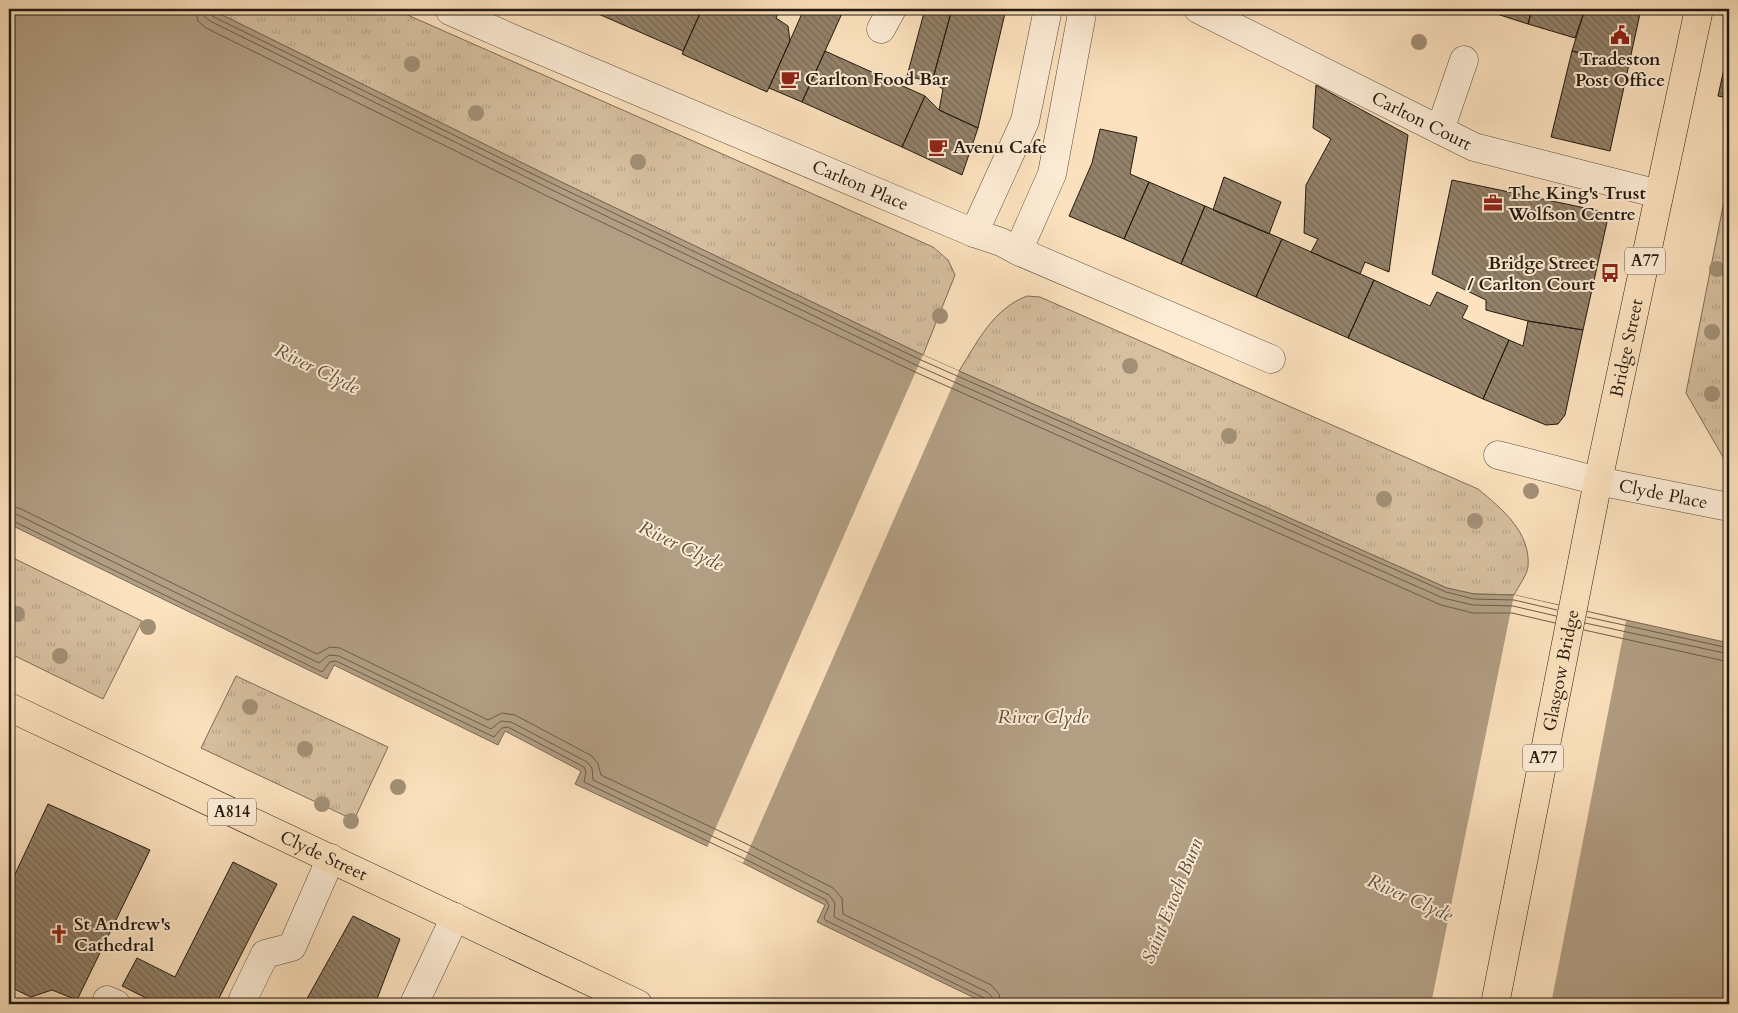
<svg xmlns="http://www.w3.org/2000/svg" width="1738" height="1013" font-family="Cardo,serif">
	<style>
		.grass { fill: url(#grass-tufts); stroke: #7d6d58 }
		.water { fill: #b29e83; stroke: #796955 }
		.pier { fill: #fce2be }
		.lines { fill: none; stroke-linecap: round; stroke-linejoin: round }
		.shore { stroke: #6a5c4a; stroke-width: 1 }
		.building { fill: url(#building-back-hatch); stroke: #231a10 }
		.minor-casing { stroke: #594c3c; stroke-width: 29 }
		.major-casing { stroke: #231a10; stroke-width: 29 }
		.minor { stroke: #fdecd5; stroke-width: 28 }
		.major { stroke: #fce2be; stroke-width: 28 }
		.tree { fill: #a29076 }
		.labels { text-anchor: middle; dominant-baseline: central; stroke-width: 4; stroke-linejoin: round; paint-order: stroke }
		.shield { fill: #fdecd5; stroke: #64594b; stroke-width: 1 }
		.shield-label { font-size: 16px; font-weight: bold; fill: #231a10 }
		.poi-label { font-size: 18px; font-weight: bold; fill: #231a10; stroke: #fdecd5; text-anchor: start }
		.street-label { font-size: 18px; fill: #231a10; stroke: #fdecd5 }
		.water-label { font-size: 19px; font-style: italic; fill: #5c4f3e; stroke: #fdecd5 }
	</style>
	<defs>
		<pattern id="grass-tufts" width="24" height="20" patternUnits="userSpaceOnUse" patternTransform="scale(1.25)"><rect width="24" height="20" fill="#d7c0a0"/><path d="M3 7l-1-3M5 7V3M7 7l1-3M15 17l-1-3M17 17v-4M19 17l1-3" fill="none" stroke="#b8a489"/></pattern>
		<pattern id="building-back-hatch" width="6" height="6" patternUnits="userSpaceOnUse" patternTransform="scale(1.25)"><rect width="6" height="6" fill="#94826a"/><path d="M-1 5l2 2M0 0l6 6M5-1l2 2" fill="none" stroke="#786a56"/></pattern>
	</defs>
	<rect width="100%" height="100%" fill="#fce2be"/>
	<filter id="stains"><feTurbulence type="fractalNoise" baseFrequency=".004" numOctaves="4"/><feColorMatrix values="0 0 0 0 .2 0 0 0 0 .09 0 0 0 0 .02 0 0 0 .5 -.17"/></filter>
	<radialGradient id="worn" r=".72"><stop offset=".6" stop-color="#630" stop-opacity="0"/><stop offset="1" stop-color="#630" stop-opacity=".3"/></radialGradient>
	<path class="grass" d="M 210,9 L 394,9 L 933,247 L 948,260 L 955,275 L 923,355 L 555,179 Z
		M 1729,176 L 1729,465 L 1727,464 L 1686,393 Z
		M 1027,296 L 1040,297 L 1478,489 C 1502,509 1531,532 1528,567 C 1527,575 1518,587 1514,595 L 1474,594 L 1447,588 L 959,371 C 978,341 993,309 1027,296 Z
		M 9,556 L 142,621 L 103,699 L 9,653 Z
		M 236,676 L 388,747 L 354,820 L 201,748 Z"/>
	<path class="water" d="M 9,9 L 210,9 L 555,179 L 923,355 L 1447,588 L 1474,594 L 1514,595 L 1729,643 L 1729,1004 L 987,1004 L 817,922 L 825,905 L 743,863 L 575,784 L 581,771 L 505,731 L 498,745 L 334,665 L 327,679 L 9,524 Z"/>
	<path class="pier" d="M 923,355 L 959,371 L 743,863 L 707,848 Z
		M 1514,595 L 1626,621 L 1551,1004 L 1431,1004 Z"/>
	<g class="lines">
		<path class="shore" d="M 195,9 L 198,21 L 206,28 L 547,196 L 915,372 L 1441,605 L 1473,613 L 1512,613 L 1555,623
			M 203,9 L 204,16 L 210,21 L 550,189 L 918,366 L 1443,598 L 1473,605 L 1513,606 L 1556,616
			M 209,9 L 212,16 L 553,184 L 921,360 L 1446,592 L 1474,599 L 1514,600 L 1557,610
			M 9,506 L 19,508 L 317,654 L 330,647 L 340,648 L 488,720 L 502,713 L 515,715 L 592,756 L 598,764 L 601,775 L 751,846 L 833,888 L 842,898 L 843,914 L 991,985 L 999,994 L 1001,1004
			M 9,513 L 16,514 L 319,663 L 329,655 L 339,656 L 491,729 L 501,721 L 511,722 L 587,762 L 592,768 L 593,780 L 748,853 L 829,895 L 835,903 L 834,917 L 987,992 L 992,997 L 994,1004
			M 9,519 L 322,672 L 330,662 L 336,661 L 494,737 L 502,728 L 508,727 L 584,767 L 586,772 L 584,782 L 745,859 L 826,900 L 829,906 L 824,917 L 825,920 L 984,998 L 987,1004
			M 1587,617 L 1729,648
			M 1585,623 L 1729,654
			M 1584,630 L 1729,662"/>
	</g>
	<path class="building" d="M 587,9 L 702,9 L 683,51 Z
		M 702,9 L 780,9 L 776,18 L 788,26 L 790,41 L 767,92 L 682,54 Z
		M 804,9 L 844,9 L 802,102 L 769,88 Z
		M 925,9 L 952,9 L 932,82 L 907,76 Z
		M 952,9 L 1006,9 L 978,128 L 939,110 L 943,89 L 932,82 Z
		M 1481,9 L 1532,9 L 1528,24 Z
		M 1532,9 L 1585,9 L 1575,38 L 1528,24 Z
		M 1585,9 L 1641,9 L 1629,64 L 1572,51 Z
		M 1729,46 L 1729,98 L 1718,96 Z
		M 825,51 L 925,96 L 902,147 L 802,102 Z
		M 1572,51 L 1629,64 L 1610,151 L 1551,137 Z
		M 1316,85 L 1408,135 L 1389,272 L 1365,262 L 1360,274 L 1311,252 L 1318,239 L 1304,233 L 1306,185 L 1331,139 L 1313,128 Z
		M 925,96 L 939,110 L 978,128 L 962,175 L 902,147 Z
		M 1100,129 L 1137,137 L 1130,174 L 1149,182 L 1124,239 L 1069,216 L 1092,163 Z
		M 1224,177 L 1281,202 L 1269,234 L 1213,210 Z
		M 1452,180 L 1609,213 L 1583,330 L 1528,321 L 1486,310 L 1486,300 L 1432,274 Z
		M 1149,182 L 1205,206 L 1181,264 L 1124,239 Z
		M 1205,206 L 1282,239 L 1256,297 L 1181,264 Z
		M 1282,239 L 1374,280 L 1348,338 L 1256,297 Z
		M 1374,280 L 1430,306 L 1437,292 L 1468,306 L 1462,318 L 1509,340 L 1483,399 L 1348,338 Z
		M 1528,321 L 1583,330 L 1565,415 L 1558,424 L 1546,425 L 1483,399 L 1509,340 L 1523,346 Z
		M 48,804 L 150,850 L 77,1000 L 52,990 L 31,997 L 12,988 L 9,981 L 9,887 Z
		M 233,862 L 277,884 L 216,1004 L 158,1004 L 122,986 L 137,958 L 175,977 Z
		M 353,916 L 400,939 L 375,1004 L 304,1004 Z"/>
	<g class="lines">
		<g class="minor-casing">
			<g id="minor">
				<path id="s1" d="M 451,9 L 450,11 L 516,40 L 974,233 L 1001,242 L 1018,251 L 1271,359"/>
				<path id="s2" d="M 1198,9 L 1474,147 L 1659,194"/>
				<path d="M 881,29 L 892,9"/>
				<path d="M 1440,130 L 1464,60"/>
				<path d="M 974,233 L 1025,121 L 1048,9"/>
				<path d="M 1018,251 L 1052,174 L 1081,19 L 1080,9"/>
				<path id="s3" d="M 1498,455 L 1598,481 L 1729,507"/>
				<path d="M 243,999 L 265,954 L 292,947 L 331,858"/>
				<path d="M 107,1000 L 116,1004"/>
				<path d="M 414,1004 L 455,917"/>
			</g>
		</g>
		<g class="major-casing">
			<g id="major">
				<path id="s4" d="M 9,707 L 638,1004"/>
				<path id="s5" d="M 1495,1004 L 1598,481 L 1699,9"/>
			</g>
		</g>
		<use href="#minor" class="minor"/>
		<use href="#major" class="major"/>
	</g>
	<g class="tree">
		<circle cx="1419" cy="42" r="8"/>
		<circle cx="412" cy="64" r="8"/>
		<circle cx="476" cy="113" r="8"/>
		<circle cx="638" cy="162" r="8"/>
		<circle cx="1717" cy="269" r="8"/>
		<circle cx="940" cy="316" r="8"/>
		<circle cx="1712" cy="332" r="8"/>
		<circle cx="1130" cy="366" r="8"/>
		<circle cx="1712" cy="394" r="8"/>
		<circle cx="1229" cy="436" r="8"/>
		<circle cx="1531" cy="491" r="8"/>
		<circle cx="1384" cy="499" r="8"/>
		<circle cx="1475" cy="521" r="8"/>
		<circle cx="17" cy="614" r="8"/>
		<circle cx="148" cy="627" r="8"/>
		<circle cx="60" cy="656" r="8"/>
		<circle cx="250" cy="707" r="8"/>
		<circle cx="305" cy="749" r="8"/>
		<circle cx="398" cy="787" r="8"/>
		<circle cx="322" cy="804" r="8"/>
		<circle cx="351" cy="821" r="8"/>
	</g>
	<defs>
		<g id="civic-bare" transform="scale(1.5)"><path d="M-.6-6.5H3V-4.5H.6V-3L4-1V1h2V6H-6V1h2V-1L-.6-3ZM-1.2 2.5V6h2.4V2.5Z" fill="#8f2418" stroke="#fdecd5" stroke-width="2.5" paint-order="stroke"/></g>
		<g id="cafe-bare" transform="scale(1.5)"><path d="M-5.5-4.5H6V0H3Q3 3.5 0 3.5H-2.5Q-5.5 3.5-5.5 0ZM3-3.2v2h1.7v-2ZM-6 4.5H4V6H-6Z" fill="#8f2418" stroke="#fdecd5" stroke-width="2.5" paint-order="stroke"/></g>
		<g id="office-bare" transform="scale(1.5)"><path d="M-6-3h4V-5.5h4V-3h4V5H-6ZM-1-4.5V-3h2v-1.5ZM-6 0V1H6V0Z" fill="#8f2418" stroke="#fdecd5" stroke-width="2.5" paint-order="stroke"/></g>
		<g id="bus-bare" transform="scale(1.5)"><path d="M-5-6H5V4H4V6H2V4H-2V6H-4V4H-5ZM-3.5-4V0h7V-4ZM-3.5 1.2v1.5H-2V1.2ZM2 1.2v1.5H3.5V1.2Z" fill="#8f2418" stroke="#fdecd5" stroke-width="2.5" paint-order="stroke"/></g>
		<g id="church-bare" transform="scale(1.5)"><path d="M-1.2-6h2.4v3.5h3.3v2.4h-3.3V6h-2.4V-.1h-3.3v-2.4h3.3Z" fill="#8f2418" stroke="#fdecd5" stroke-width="2.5" paint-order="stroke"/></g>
	</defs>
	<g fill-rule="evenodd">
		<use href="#civic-bare" x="1620" y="35"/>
		<use href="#cafe-bare" x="790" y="79"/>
		<use href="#cafe-bare" x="938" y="147"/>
		<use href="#office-bare" x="1493" y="203"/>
		<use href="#bus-bare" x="1610" y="273"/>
		<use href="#church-bare" x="59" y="934"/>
	</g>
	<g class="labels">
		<g class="shield">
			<rect x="1625" y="247.5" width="40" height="27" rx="4"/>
			<rect x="1523" y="744.5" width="40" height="27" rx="4"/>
			<rect x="208" y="798.5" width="48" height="27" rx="4"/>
		</g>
		<g class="shield-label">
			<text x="1645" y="261">A77</text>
			<text x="1543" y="758">A77</text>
			<text x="232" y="812">A814</text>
		</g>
		<g class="poi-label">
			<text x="1620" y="59" text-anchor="middle">Tradeston<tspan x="1620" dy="21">Post Office</tspan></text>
			<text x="805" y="79">Carlton Food Bar</text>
			<text x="953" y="147">Avenu Cafe</text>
			<text x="1508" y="193">The King's Trust<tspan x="1508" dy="21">Wolfson Centre</tspan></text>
			<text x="1595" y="263" text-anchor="end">Bridge Street<tspan x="1595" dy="21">/ Carlton Court</tspan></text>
			<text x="74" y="924">St Andrew's<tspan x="74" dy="21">Cathedral</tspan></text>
		</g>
		<g class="street-label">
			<text stroke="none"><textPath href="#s2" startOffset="250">Carlton Court</textPath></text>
			<text stroke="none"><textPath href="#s1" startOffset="448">Carlton Place</textPath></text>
			<text stroke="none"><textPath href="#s5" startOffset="669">Bridge Street</textPath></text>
			<text stroke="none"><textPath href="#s3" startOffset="170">Clyde Place</textPath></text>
			<text stroke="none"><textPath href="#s5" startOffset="340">Glasgow Bridge</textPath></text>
			<text stroke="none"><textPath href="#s4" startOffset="348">Clyde Street</textPath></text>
		</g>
		<g class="water-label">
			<text transform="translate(317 369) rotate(26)">River Clyde</text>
			<text transform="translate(681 546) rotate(26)">River Clyde</text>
			<text x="1043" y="717">River Clyde</text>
			<text transform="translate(1410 898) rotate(24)">River Clyde</text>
			<text transform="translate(1172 901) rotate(-68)">Saint Enoch Burn</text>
		</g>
	</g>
	<rect width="1738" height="1013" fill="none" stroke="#fce2be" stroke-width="30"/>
	<rect x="10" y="10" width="1718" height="993" fill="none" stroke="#231a10" stroke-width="2.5"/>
	<rect x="15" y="15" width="1708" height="983" fill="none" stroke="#231a10"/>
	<rect width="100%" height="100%" filter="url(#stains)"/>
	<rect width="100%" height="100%" fill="url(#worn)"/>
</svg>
